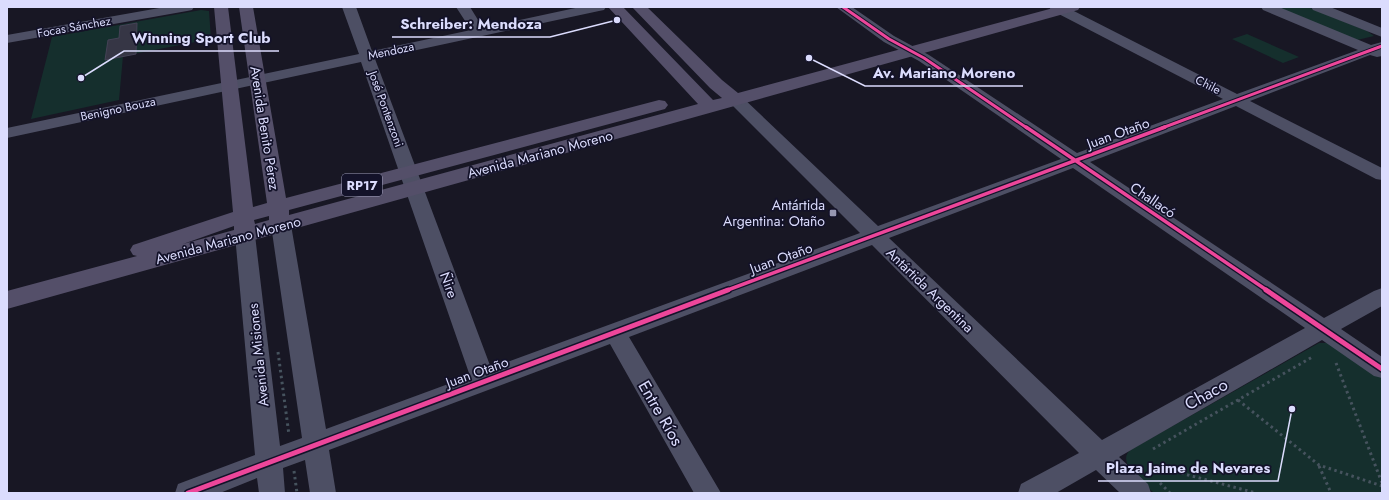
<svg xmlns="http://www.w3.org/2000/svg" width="1389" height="500" font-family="Jost,sans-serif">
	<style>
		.green { fill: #152f2d }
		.building { fill: #363645; stroke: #444256 }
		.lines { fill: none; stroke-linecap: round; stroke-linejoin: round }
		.path { stroke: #46535e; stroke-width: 3; stroke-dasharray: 2.5 3.5; stroke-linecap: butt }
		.minor { fill: #4d4f64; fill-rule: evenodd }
		.major { fill: #544f69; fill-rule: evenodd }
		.cycleway-far2-casing { stroke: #131229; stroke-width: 5 }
		.cycleway-far1-casing { stroke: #131229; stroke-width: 6 }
		.cycleway-casing { stroke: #131229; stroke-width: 8 }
		.cycleway-far2 { stroke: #ed469a; stroke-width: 3 }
		.cycleway-far1 { stroke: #ed469a; stroke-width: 3.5 }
		.cycleway { stroke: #ed469a; stroke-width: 5 }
		.poi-dot { fill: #9797b1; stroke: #131229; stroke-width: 1.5 }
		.labels { text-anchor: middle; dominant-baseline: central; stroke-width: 3.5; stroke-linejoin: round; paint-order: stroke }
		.far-street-label { font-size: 12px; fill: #dbdcfd; stroke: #131229 }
		.shield { fill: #131229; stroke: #9f9fbd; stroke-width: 1 }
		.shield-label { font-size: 13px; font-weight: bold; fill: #dbdcfd }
		.street-label { font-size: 14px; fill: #dbdcfd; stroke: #131229 }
		.poi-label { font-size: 14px; fill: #dbdcfd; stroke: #131229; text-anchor: end }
		.near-street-label { font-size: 17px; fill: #dbdcfd; stroke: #131229 }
		.leader { fill: none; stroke: #dbdcfd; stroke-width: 1.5 }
		.callout-dot { fill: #dbdcfd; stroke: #131229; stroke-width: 1.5 }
		.callout-label { font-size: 15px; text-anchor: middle; font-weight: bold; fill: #dbdcfd; stroke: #131229; stroke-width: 3.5; stroke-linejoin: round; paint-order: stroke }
	</style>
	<rect width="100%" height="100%" fill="#181724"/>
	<path class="green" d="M 1275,7 L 1308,7 L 1367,31 L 1374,36 L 1357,40 Z
		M 201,10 L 209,11 L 211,39 L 123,56 L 119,100 L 31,119 L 52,37 Z
		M 1247,34 L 1299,57 L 1283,63 L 1232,39 Z
		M 1319,343 L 1329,343 L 1382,377 L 1382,493 L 1154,493 C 1145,484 1113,461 1132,449 Z"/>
	<path class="building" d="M 137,23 L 136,54 L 105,60 L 108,40 L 119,38 L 120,26 Z"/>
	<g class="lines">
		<path class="path" d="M 278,352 L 289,435
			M 1336,363 L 1382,483
			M 1238,400 L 1319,465 L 1382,486
			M 1153,449 L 1314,356
			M 1319,466 L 1331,493
			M 1158,467 L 1256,493
			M 294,471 L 297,493
			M 1160,483 L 1170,493"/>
		<path class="minor" d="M 165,7 L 194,7 L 192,10 L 187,11 L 7,43 L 7,35 Z
			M 342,7 L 356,7 L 372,51 L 471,30 L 456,7 L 470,7 L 483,28 L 580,7 L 606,7 L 604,10 L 599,11 L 375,59 L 491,368 L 860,233 L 730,103 L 728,100 L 730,97 L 736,95 L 742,97 L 878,226 L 1061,159 L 919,61 L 884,42 L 836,7 L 852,7 L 894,36 L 929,55 L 1077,153 L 1223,99 L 1051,10 L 1049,7 L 1066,7 L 1237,94 L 1358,50 L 1263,10 L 1261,7 L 1279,7 L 1371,45 L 1382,42 L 1382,56 L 1377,57 L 1370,55 L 1250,101 L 1382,168 L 1382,180 L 1376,179 L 1236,106 L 1090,162 L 1324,318 L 1374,291 L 1382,288 L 1382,306 L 1341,329 L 1382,357 L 1382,378 L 1374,376 L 1322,340 L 1119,457 L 1148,484 L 1151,493 L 1120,493 L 1096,470 L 1056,493 L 1018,493 L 1021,484 L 1079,453 L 872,245 L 629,337 L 721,493 L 694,493 L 610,344 L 329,450 L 336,493 L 310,493 L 305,460 L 283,468 L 285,493 L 259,493 L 257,478 L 220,493 L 175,493 L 178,484 L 255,455 L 235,235 L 238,230 L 245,228 L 252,230 L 255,235 L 280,446 L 302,438 L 271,225 L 274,221 L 281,219 L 288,221 L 291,225 L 326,429 L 470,376 L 361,62 L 7,138 L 7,128 L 359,54 ZM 1073,168 L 1305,328 L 1102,440 L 889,238 Z
			M 1311,7 L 1330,7 L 1382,28 L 1382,37 L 1313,10 Z"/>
		<path class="major" d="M 214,7 L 228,7 L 253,207 L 267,203 L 239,7 L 253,7 L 286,198 L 659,100 L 665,101 L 668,105 L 665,109 L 289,210 L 289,215 L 698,104 L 608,7 L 623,7 L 713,100 L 722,98 L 710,88 L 632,7 L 647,7 L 722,80 L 738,93 L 1057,7 L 1080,7 L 1078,10 L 7,309 L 7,291 L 137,256 L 133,255 L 130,250 L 133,245 L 233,212 ZM 269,216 L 269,220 L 255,224 L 254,220 ZM 234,226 L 234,230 L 183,244 Z"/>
		<g class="cycleway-far2-casing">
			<path id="cycleway-far2" d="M 843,7 L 889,39 L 924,58 L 1027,128
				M 1162,128 L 1382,46"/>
		</g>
		<g class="cycleway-far1-casing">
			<path id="cycleway-far1" d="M 1026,127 L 1268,291
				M 725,291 L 1165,127"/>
		</g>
		<g class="cycleway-casing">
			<path id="cycleway" d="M 1266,290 L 1382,369
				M 188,493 L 728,290"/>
		</g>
		<use href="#cycleway-far2" class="cycleway-far2"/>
		<use href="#cycleway-far1" class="cycleway-far1"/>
		<use href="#cycleway" class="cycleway"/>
	</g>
	<rect class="poi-dot" x="829" y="209" width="8" height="8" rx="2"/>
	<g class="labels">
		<g class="far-street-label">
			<text transform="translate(74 27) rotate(-10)">Focas Sánchez</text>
			<text transform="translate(391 51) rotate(-12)">Mendoza</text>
			<text transform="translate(1208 85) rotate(27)">Chile</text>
			<text transform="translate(118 109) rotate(-12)">Benigno Bouza</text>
			<text transform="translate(386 109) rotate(70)">José Pontenzoni</text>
		</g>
		<rect class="shield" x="342" y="174" width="40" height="22" rx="3"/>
		<g class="shield-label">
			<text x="362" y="185">RP17</text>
		</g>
		<g class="street-label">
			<text transform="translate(265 128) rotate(81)">Avenida Benito Pérez</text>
			<text transform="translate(1118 133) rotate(-20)">Juan Otaño</text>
			<text transform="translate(540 154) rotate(-15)">Avenida Mariano Moreno</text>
			<text transform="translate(1153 200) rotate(34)">Challacó</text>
			<text transform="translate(228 240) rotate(-15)">Avenida Mariano Moreno</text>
			<text transform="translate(781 258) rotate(-20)">Juan Otaño</text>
			<text transform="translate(449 285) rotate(70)">Ñire</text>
			<text transform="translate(930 290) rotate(44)">Antártida Argentina</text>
			<text transform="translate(258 355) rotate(-96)">Avenida Misiones</text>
			<text transform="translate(477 372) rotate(-20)">Juan Otaño</text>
		</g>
		<g class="poi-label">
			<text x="825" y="205">Antártida<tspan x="825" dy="16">Argentina: Otaño</tspan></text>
		</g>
		<g class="near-street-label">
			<text transform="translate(1206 394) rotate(-29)">Chaco</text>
			<text transform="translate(661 413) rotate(60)">Entre Ríos</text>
		</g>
	</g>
	<path class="leader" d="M617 20L550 37H392M81 78L124 51H279M809 58L865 86H1023M1292 409L1278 481H1098"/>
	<g class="callout-dot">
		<circle cx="617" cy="20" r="4"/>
		<circle cx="81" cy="78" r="4"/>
		<circle cx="809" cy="58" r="4"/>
		<circle cx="1292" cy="409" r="4"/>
	</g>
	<g class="callout-label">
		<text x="471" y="29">Schreiber: Mendoza</text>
		<text x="201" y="43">Winning Sport Club</text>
		<text x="944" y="78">Av. Mariano Moreno</text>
		<text x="1188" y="473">Plaza Jaime de Nevares</text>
	</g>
	<rect width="1389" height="500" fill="none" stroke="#dbdcfd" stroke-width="16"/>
</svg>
